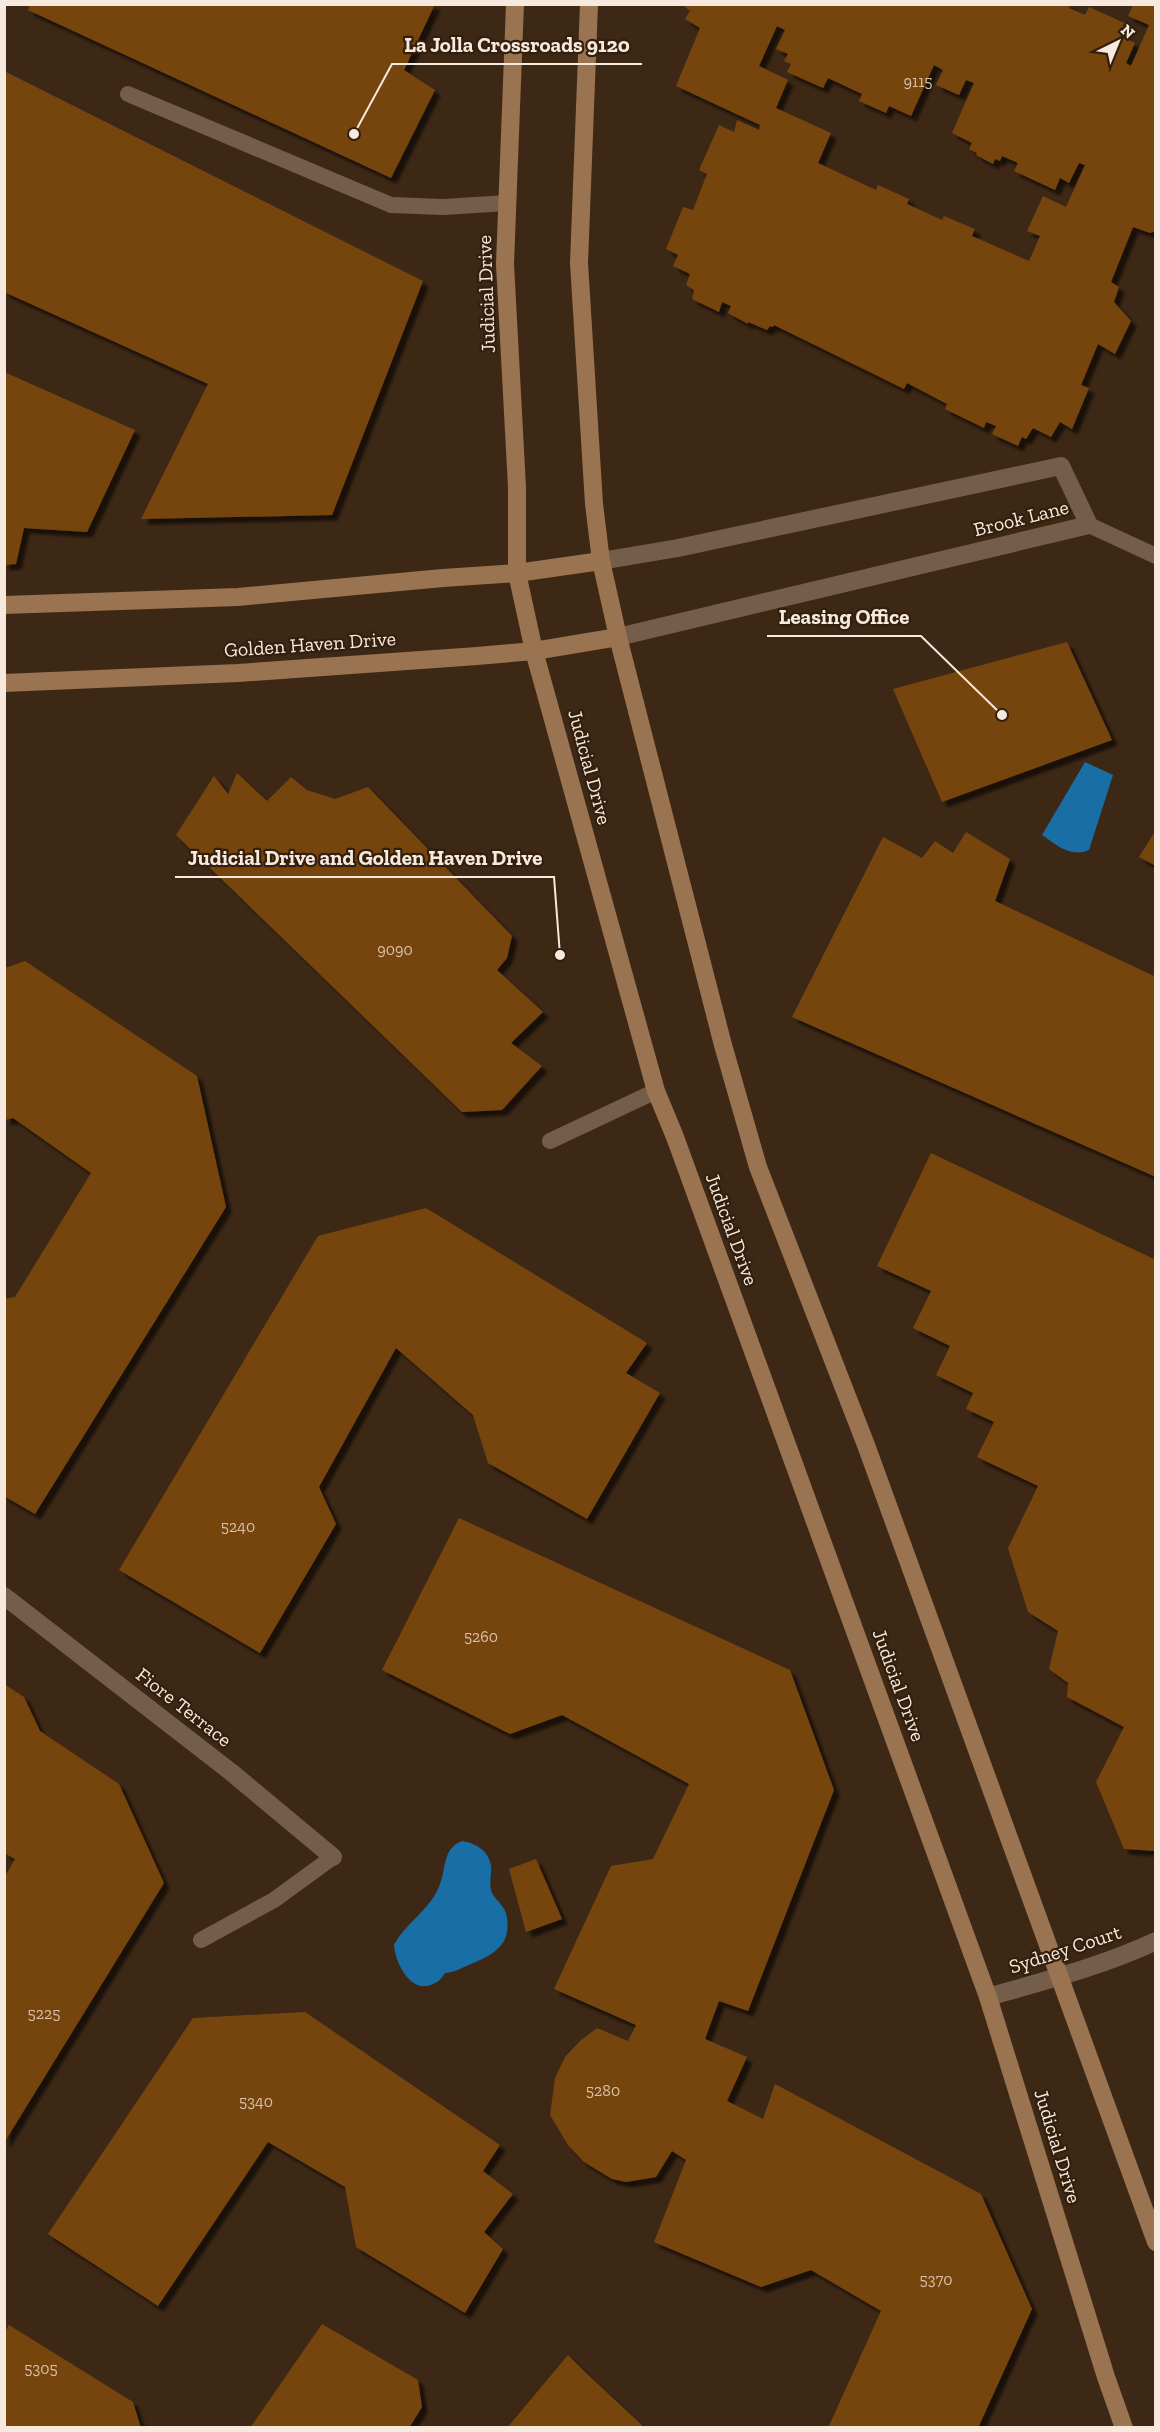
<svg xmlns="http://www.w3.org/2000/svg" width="1160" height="2432" font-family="'Zilla Slab',serif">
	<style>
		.water { fill: #196ea6 }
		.building { fill: #76450d; fill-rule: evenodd; filter: url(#shadow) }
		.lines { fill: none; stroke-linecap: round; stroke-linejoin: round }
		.lane { stroke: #745d49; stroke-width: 16 }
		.street { stroke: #745d49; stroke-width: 18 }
		.secondary { stroke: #9a7350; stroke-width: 18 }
		.labels { text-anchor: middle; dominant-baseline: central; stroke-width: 4.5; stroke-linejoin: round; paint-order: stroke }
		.number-label { font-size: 16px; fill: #d7c0aa }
		.street-label { font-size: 20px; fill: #f7e9de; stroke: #321f0c }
		.leader { fill: none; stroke: #f7e9de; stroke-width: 2 }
		.callout-dot { fill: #f7e9de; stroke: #321f0c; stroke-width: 2 }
		.callout-label { font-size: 21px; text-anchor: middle; font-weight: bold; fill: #f7e9de; stroke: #321f0c; stroke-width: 4.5; stroke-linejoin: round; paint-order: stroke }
	</style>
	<defs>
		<filter id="shadow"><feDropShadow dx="5.5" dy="5.5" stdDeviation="1.5" flood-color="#0009"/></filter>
	</defs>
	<rect width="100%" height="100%" fill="#3d2816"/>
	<path class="water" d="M 1085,762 L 1113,775 L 1089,850 C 1070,858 1057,845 1042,835 Z
		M 462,1841 C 476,1843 489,1851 491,1866 C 492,1874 489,1882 491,1890 C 493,1898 503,1904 506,1913 C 513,1944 495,1954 471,1964 C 461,1968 456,1972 445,1973 C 443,1976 439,1982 435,1983 C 412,1997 395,1963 394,1945 C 405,1924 427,1912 438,1889 C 447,1871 441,1849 462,1841 Z"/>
	<path class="building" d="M 30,4 L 435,4 L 404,70 L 435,90 L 391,178 L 28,10 Z
		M 687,4 L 1070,4 L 1069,8 L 1085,15 L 1089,7 L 1129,25 L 1123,37 L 1135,43 L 1126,63 L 1131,66 L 1149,25 L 1128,16 L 1133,5 L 1156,5 L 1156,231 L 1150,233 L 1133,227 L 1111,282 L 1119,287 L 1114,302 L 1131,321 L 1115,354 L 1098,344 L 1081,385 L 1089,388 L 1072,429 L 1060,422 L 1051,437 L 1033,428 L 1026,439 L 1022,437 L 1018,446 L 992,434 L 996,426 L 986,422 L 984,428 L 945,409 L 947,404 L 907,383 L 904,389 L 774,325 L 773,327 L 770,326 L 767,330 L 748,322 L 748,324 L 728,313 L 731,306 L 722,302 L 719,312 L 692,299 L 694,290 L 686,285 L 690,274 L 673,266 L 678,255 L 666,249 L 683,207 L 693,210 L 707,174 L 699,170 L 719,125 L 734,132 L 737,120 L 759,130 L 760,125 L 676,86 L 700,28 L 685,19 L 690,11 L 685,7 ZM 777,26 L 785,30 L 776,49 L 788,54 L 784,61 L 791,64 L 787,72 L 823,88 L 828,78 L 862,94 L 859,101 L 886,113 L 889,106 L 911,116 L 934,65 L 943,70 L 936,85 L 959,95 L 966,80 L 974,83 L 952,133 L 972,143 L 969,149 L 977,153 L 976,155 L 993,164 L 995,159 L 1000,161 L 1002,156 L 1018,163 L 1014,171 L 1055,190 L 1060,178 L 1069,183 L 1079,163 L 1085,165 L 1066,207 L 1043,196 L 1027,231 L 1040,236 L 1029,261 L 972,236 L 975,229 L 944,216 L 942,220 L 907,204 L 909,199 L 878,185 L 876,190 L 818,163 L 831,133 L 776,108 L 788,80 L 759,66 Z
		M 4,71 L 423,281 L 332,515 L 141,519 L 208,384 L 4,292 Z
		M 4,372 L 135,430 L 87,532 L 24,528 L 16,564 L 4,565 Z
		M 1067,642 L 1112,740 L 942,802 L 893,689 Z
		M 237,773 L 267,801 L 291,777 L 307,790 L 335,799 L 368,787 L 512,936 L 507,958 L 497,970 L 543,1012 L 511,1043 L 542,1066 L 502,1110 L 462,1112 L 176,835 L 214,776 L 228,794 Z
		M 1156,830 L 1156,866 L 1139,857 Z
		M 966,832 L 1010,859 L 995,901 L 1156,977 L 1156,1177 L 792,1017 L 883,837 L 922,858 L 935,841 L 953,853 Z
		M 25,961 L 197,1076 L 226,1207 L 35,1514 L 4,1496 L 4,1299 L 15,1297 L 91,1173 L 13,1118 L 5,1120 L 5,968 Z
		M 931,1153 L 1156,1260 L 1156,1851 L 1124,1849 L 1096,1782 L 1124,1727 L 1067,1697 L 1068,1683 L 1049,1669 L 1058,1631 L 1028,1612 L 1008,1548 L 1038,1486 L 977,1457 L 994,1422 L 966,1409 L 973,1393 L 936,1375 L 950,1346 L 913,1328 L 931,1291 L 877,1266 Z
		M 426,1208 L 647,1343 L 626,1373 L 660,1393 L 587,1519 L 488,1463 L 473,1415 L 396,1348 L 319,1487 L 336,1524 L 260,1653 L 119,1570 L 318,1236 Z
		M 459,1518 L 790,1670 L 834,1790 L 748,2011 L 719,2001 L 705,2039 L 747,2057 L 727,2101 L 763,2119 L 775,2084 L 981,2194 L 1032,2309 L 978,2428 L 828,2428 L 881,2311 L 811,2270 L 761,2287 L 654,2242 L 686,2160 L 672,2151 L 656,2177 L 626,2182 L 612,2179 L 584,2162 L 568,2145 L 550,2115 L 555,2078 L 565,2057 L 580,2041 L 597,2028 L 628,2041 L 636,2025 L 554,1989 L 611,1866 L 653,1859 L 689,1784 L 562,1715 L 510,1734 L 382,1670 Z
		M 4,1684 L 24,1697 L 40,1731 L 119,1784 L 164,1883 L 4,2143 L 4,1878 L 15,1859 L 4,1853 Z
		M 536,1859 L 562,1919 L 526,1932 L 509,1869 Z
		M 305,2012 L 500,2145 L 483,2171 L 513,2194 L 484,2232 L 503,2249 L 465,2313 L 356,2247 L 345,2187 L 268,2142 L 158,2306 L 48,2234 L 193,2018 Z
		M 322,2324 L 418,2380 L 422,2407 L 409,2428 L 250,2428 Z
		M 9,2325 L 133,2402 L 141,2428 L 4,2428 L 4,2333 Z
		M 568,2355 L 584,2371 L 645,2428 L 507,2428 Z"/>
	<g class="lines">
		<path class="lane" d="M 128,94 L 391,205 L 443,207 L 507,203
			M 1089,525 L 1156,556
			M 550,1141 L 656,1091
			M 201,1940 L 274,1900 L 333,1857"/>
		<path class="street" d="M 601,561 L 678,548 L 1061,466 L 1089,525 L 618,637
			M 4,1596 L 231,1772 L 333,1857
			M 988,1997 C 1044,1981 1103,1966 1156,1941"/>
		<path class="secondary" d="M 515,4 L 505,264 L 517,487 L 517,573 L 534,651 L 656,1091 L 675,1137 L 988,1997 L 1106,2377 L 1124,2428
			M 589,4 L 579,263 L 594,504 L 601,561 L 618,637 L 723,1045 L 758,1167 L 866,1445 L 1156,2242
			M 4,605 L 238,597 L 443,578 L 517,573 L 601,561
			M 4,683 L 238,673 L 477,656 L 534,651 L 618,637"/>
	</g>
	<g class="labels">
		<g class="number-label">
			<text x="918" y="81">9115</text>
			<text x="395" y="949">9090</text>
			<text x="238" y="1526">5240</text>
			<text x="481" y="1636">5260</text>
			<text x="44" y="2013">5225</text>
			<text x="603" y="2090">5280</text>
			<text x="256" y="2101">5340</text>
			<text x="936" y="2279">5370</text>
			<text x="41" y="2368">5305</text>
		</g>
		<g class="street-label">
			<text transform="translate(486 294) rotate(-92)">Judicial Drive</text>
			<text transform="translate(1021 518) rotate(-14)">Brook Lane</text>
			<text transform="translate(310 644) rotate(-4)">Golden Haven Drive</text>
			<text transform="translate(590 767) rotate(75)">Judicial Drive</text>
			<text transform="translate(732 1229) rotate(70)">Judicial Drive</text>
			<text transform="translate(899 1685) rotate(70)">Judicial Drive</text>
			<text transform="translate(184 1707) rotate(38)">Fiore Terrace</text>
			<text transform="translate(1065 1949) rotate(-18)">Sydney Court</text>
			<text transform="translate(1058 2146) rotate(73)">Judicial Drive</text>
		</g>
	</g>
	<path class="leader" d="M354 134L392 64H642M1002 715L921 636H767M560 955L554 877H175"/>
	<g class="callout-dot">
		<circle cx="354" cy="134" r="6"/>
		<circle cx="1002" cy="715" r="6"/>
		<circle cx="560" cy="955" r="6"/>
	</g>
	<g class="callout-label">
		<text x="517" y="52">La Jolla Crossroads 9120</text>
		<text x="844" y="624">Leasing Office</text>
		<text x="365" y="865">Judicial Drive and Golden Haven Drive</text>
	</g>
	<rect width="1160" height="2432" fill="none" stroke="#f7e9de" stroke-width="12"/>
	<g transform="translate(1118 42) rotate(43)" stroke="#321f0c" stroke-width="4.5" paint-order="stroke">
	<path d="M0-4.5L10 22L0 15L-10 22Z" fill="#f7e9de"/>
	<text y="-9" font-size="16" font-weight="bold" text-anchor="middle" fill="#f7e9de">N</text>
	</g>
</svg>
